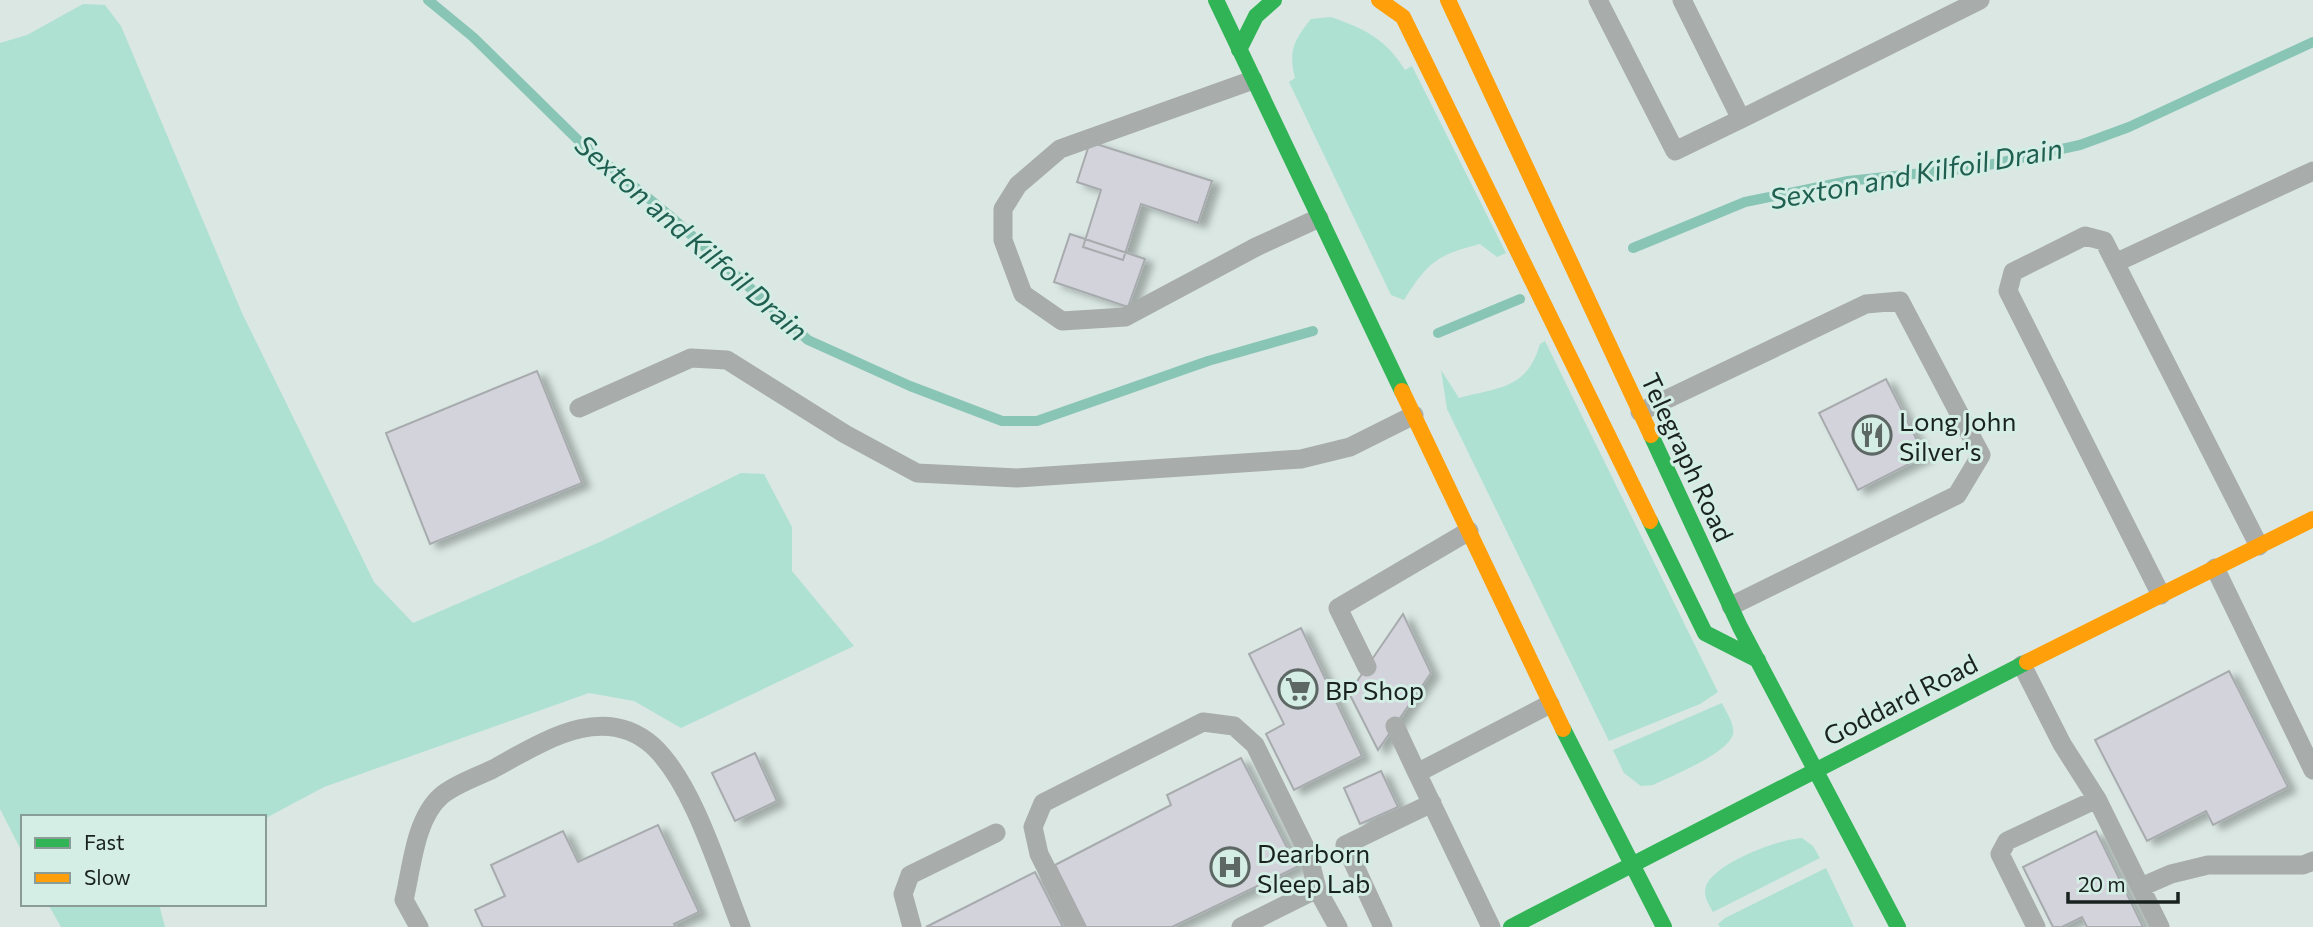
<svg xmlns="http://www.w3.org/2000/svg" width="2313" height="927" font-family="Commissioner,sans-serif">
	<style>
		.green { fill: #afe1d2 }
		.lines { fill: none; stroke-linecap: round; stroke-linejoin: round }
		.stream { stroke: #89c5b5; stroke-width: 10 }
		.building { fill: #d3d3dc; stroke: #a7abad; stroke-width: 2; filter: url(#shadow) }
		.lane { stroke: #a8acab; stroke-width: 19 }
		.fast { stroke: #30b455; stroke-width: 16 }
		.slow { stroke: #ff9f0a; stroke-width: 16 }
		.labels { text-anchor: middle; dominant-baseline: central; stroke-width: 6; stroke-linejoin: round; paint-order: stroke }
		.poi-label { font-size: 26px; fill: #19221f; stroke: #d4ede5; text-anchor: start }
		.street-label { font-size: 26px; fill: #19221f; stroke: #d4ede5 }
		.water-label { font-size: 28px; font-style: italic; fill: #1e5f50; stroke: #d4ede5 }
	</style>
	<defs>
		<filter id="shadow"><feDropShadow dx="8" dy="4.5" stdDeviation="3.5" flood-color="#0004"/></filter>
	</defs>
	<rect width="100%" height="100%" fill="#dae7e3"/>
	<path class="green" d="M 83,4 L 105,5 L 121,26 L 242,313 L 374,582 L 413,623 L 602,541 L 741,473 L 764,474 L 792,527 L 792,571 L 854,646 L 681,728 L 634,701 L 589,693 L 324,787 L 264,819 L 23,817 L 23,854 L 0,809 L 0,43 L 27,35 Z
		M 1331,17 C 1365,29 1386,39 1405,70 L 1412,66 L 1506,253 L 1497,257 L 1480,244 C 1437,255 1428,262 1404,300 L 1391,295 L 1289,82 L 1295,78 C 1288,51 1294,40 1311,19 Z
		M 1545,341 L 1718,692 L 1700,704 L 1609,741 L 1447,409 L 1441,370 L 1459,398 C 1500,387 1527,389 1540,344 Z
		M 1722,703 C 1726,712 1735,724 1733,734 C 1728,754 1671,776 1653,785 L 1641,786 L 1624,773 L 1613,750 Z
		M 1802,838 L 1813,846 L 1820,858 L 1713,912 C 1708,903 1701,893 1708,882 C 1721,861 1779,839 1802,838 Z
		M 1826,868 L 1854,927 L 1720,927 L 1718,924 L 1725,918 Z
		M 48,904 L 159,904 L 165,927 L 61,927 Z"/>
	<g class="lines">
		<path class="stream" d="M 428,0 L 473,37 L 578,140 L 670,216 L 808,340 L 910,386 L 1002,421 L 1037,421 L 1208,361 L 1313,331
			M 1633,248 L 1745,202 L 1848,181 L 1979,167 L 2080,145 L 2129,127 L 2313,42
			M 1438,333 L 1520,299"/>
	</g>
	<path class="building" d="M 1090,142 L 1212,181 L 1198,223 L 1141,204 L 1123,260 L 1083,247 L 1101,190 L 1077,182 Z
		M 1070,234 L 1145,259 L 1128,307 L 1054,282 Z
		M 537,371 L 582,483 L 430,544 L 386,433 Z
		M 1886,379 L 1925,456 L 1858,490 L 1819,413 Z
		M 1403,614 L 1431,673 L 1378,750 L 1349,693 Z
		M 1301,628 L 1362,756 L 1294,790 L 1266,734 L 1284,724 L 1249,654 Z
		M 2229,671 L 2288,787 L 2213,825 L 2206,811 L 2147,841 L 2095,740 Z
		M 755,753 L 777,801 L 735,821 L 712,773 Z
		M 1241,758 L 1297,867 L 1172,927 L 1086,927 L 1055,865 L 1171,805 L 1167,795 Z
		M 1381,771 L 1398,807 L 1360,824 L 1344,788 Z
		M 658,825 L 699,912 L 674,924 L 676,927 L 483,927 L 475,910 L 505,896 L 491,865 L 563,831 L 578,862 Z
		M 2096,831 L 2143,927 L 2087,927 L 2082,917 L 2062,927 L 2053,927 L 2023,867 Z
		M 1035,872 L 1063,927 L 926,927 Z"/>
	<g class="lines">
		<path class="lane" d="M 1598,0 L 1675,151 L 1741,119
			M 1682,0 L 1741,119 L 1980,0
			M 1253,80 L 1060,149 L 1018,185 L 1003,209 L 1003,240 L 1023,294 L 1062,321 L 1125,317 L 1256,247 L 1319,218
			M 2115,263 L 2313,171
			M 579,408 L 691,358 L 727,360 L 845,434 L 917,473 L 1017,478 L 1301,459 L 1350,447 L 1414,415
			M 1640,412 L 1866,304 L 1900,301 L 1981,455 L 1957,495 L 1731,606
			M 2215,568 L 2313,770
			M 2161,595 L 2008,291 L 2013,272 L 2085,236 L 2104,241 L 2259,546
			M 2022,665 L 2062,744 L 2097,799 L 2160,927
			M 1367,667 L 1338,608 L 1469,531
			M 1395,726 L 1417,773 L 1550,704
			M 1417,773 L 1491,927
			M 2141,887 L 2171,874 L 2208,865 L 2303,865 L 2313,861
			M 419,927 L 404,900 C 412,867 415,819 441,796 C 455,784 477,777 493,769 C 541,743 603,701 653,746 C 694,784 720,875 741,927
			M 912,927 L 903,894 L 910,875 L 996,833
			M 1076,927 L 1039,854 L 1033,827 L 1043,803 L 1203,722 L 1234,726 L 1255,745 L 1308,853 L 1317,889 L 1338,927
			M 1241,927 L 1317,889
			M 1383,927 L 1345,845 L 1432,803
			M 2036,927 L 2000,854 L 2007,841 L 2097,799"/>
		<path class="fast" d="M 1216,0 L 1402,391
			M 1239,50 L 1256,16 L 1274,0
			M 1651,435 L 1740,627 L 1898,927
			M 1650,521 L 1705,633 L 1758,660
			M 1563,729 L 1664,927
			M 1511,927 L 2027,662"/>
		<path class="slow" d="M 1379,0 L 1403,17 L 1650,521
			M 1448,0 L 1651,435
			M 1402,391 L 1563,729
			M 2027,662 L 2313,519"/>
	</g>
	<defs>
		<g id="restaurant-ring" transform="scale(2.0125)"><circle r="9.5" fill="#d4ede5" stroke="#5d6764" stroke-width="1.5"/><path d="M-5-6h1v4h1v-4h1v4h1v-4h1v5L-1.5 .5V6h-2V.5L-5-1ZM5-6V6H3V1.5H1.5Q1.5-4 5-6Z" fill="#5d6764"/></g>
		<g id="supermarket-ring" transform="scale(2.0125)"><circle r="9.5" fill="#d4ede5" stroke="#5d6764" stroke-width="1.5"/><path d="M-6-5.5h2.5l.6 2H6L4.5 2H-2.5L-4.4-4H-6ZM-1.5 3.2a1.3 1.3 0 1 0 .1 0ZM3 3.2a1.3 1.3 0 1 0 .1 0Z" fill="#5d6764"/></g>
		<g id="hospital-ring" transform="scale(2.0125)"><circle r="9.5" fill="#d4ede5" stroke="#5d6764" stroke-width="1.5"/><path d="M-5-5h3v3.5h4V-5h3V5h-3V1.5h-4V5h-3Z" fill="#5d6764"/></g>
	</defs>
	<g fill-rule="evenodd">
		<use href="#restaurant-ring" x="1872" y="435"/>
		<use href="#supermarket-ring" x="1298" y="689"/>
		<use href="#hospital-ring" x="1230" y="867"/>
	</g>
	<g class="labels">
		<g class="poi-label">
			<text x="1899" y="420">Long John<tspan x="1899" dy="30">Silver's</tspan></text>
			<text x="1325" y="689">BP Shop</text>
			<text x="1257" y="852">Dearborn<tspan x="1257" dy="30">Sleep Lab</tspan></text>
		</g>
		<g class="street-label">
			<text transform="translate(1688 457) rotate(65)">Telegraph Road</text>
			<text transform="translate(1900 699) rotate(-27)">Goddard Road</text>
		</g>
		<g class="water-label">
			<text transform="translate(1916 173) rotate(-10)">Sexton and Kilfoil Drain</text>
			<text transform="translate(692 237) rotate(41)">Sexton and Kilfoil Drain</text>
		</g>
	</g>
	<rect x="21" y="815" width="245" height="91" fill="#d4ede5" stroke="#899c96" stroke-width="2"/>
	<rect x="35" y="838" width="35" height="10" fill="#30b455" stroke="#899c96" stroke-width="2"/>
	<text x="84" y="850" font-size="21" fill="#19221f">Fast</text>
	<rect x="35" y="873" width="35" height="10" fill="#ff9f0a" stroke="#899c96" stroke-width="2"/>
	<text x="84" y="885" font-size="21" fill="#19221f">Slow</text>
	<path d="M2068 892v10h110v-10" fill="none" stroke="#19221f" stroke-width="3.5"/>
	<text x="2078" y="892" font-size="21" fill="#19221f" stroke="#d4ede5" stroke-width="5" paint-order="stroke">20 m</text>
</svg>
